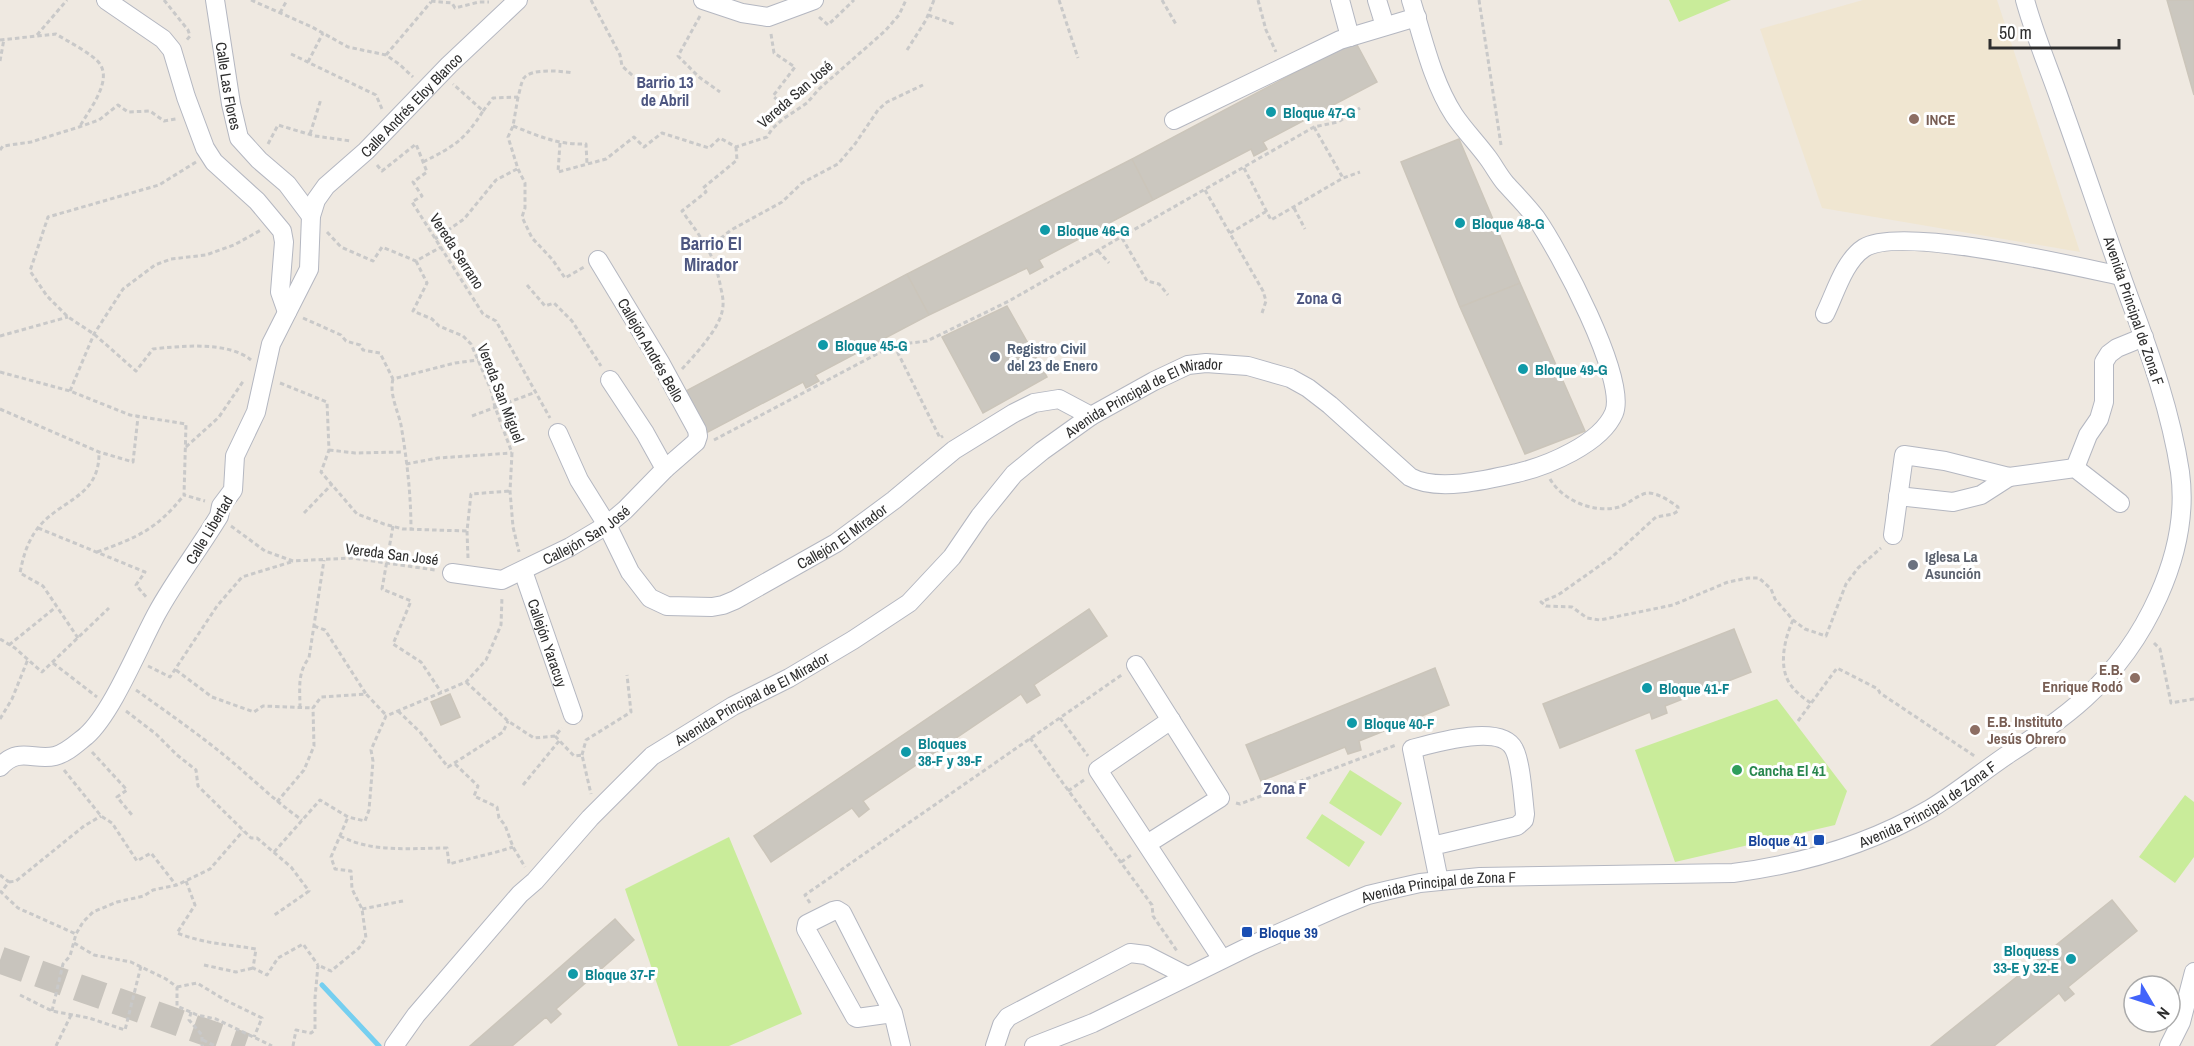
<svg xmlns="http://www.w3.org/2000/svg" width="2194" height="1046" font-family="'Archivo Narrow',sans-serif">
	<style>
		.education { fill: #f0e6d1 }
		.pitch { fill: #c9ec9a }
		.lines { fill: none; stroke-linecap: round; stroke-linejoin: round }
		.stream { stroke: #75cff0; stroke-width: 5 }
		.building { fill: #cbc7bf; stroke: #cbc5ba; stroke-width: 1.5 }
		.highway-tunnel { stroke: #c8c4bd; stroke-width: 27; stroke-dasharray: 27 14; stroke-linecap: butt }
		.minor-casing { stroke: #b4b7c1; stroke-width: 20 }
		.path { stroke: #c9c9c9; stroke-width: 3; stroke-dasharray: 4.5 3; stroke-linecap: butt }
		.minor { stroke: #fff; stroke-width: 18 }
		.culture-dot { fill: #0f9aa8; stroke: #fff; stroke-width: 2 }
		.education-dot { fill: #8d6e63; stroke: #fff; stroke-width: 2 }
		.service-dot { fill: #5c6f8a; stroke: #fff; stroke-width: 2 }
		.worship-dot { fill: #6b7280; stroke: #fff; stroke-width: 2 }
		.leisure-dot { fill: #2e9e5b; stroke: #fff; stroke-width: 2 }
		.transit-dot { fill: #1a4fb4; stroke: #fff; stroke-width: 2 }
		.labels { text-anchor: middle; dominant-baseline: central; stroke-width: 6; stroke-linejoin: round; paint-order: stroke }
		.street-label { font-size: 15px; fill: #2e2e2e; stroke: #fff }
		.culture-label { font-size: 15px; font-weight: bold; fill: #0d838f; stroke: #fff; text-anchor: start }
		.education-label { font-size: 15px; font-weight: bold; fill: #785e54; stroke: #fff; text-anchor: start }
		.service-label { font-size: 15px; font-weight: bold; fill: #4e5e75; stroke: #fff; text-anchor: start }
		.worship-label { font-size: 15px; font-weight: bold; fill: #5b616d; stroke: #fff; text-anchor: start }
		.leisure-label { font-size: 15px; font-weight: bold; fill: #27864d; stroke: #fff; text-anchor: start }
		.transit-label { font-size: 15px; font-weight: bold; fill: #164399; stroke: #fff; text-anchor: end }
		.neighbourhood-label { font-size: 16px; font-weight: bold; fill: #4d5680; stroke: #fff }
		.quarter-label { font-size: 18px; font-weight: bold; fill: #4d5680; stroke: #fff }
	</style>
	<rect width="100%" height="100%" fill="#efe9e1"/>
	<path class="education" d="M 1863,0 L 1997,0 L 2080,252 L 1822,208 L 1760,29 Z"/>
	<path class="pitch" d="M 1669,0 L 1731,0 L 1679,22 Z
		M 1777,699 L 1847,791 L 1835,825 L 1675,862 L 1635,750 Z
		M 1350,770 L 1402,803 L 1381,836 L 1329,803 Z
		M 2185,795 L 2194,802 L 2194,857 L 2175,883 L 2139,857 Z
		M 1322,814 L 1365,842 L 1349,867 L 1306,838 Z
		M 729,837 L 802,1014 L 729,1046 L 678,1046 L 625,889 Z"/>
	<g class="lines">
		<path class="stream" d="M 322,985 L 379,1046"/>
	</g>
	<path class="building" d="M 2167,0 L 2194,0 L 2194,95 Z
		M 1355,41 L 1377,82 L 1263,142 L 1267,149 L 1254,156 L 1251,149 L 1153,200 L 1132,159 Z
		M 1459,139 L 1520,283 L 1460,307 L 1401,162 Z
		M 1132,159 L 1153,200 L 1039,260 L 1043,267 L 1030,274 L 1027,268 L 929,315 L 907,274 Z
		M 907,274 L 929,315 L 815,375 L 819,381 L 806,388 L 803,382 L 706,433 L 684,392 Z
		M 1520,283 L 1585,431 L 1525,454 L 1460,307 Z
		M 1007,306 L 1047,377 L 983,413 L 942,337 Z
		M 1089,609 L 1107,636 L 1034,685 L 1040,695 L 1027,703 L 1021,694 L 863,801 L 869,809 L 859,817 L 852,808 L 771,862 L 754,836 Z
		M 1734,629 L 1751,672 L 1665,706 L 1667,713 L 1652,719 L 1650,712 L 1560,748 L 1543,704 Z
		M 1435,668 L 1449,705 L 1359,741 L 1361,750 L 1348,754 L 1345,747 L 1261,781 L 1246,745 Z
		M 450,694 L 460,717 L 441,725 L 431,702 Z
		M 2112,900 L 2137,931 L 2068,987 L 2074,994 L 2065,1001 L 2059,993 L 1994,1046 L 1931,1046 Z
		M 615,919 L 634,940 L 556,1009 L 561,1014 L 551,1023 L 546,1017 L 512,1046 L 470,1046 Z"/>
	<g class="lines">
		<path class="highway-tunnel" d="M 0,960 L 245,1046"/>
		<g class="minor-casing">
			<g id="minor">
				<path d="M 106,0 L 163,39 L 172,50 L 186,97 L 205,148 L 214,162 L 257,201 L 282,231 L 284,242 L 280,292 L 287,312"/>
				<path id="s1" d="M 215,0 L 231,104 L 239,138 L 259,160 L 287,184 L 311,216"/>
				<path d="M 703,0 L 742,13 L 768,17 L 814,0"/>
				<path d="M 1340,0 L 1350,37"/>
				<path d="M 1377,0 L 1385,26"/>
				<path d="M 1174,120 L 1340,40 L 1417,17"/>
				<path d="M 1825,314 C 1835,294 1844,261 1864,248 C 1900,225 2074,266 2121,276"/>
				<path d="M 610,380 L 645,433 L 665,469"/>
				<path id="s2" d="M 558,433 L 579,480 L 607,525 L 630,572 L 650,598 L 667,606 L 712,607 L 723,605 L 735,600 L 836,543 L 894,500 L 954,450 L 1014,413 L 1034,403 L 1059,399 L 1091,416"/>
				<path d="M 2075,468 L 2088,435 L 2099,419 L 2104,402 L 2104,362 L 2109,354 L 2117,348 L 2144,337"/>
				<path d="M 1898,496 L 1953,502 L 1981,495 L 2009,477"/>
				<path d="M 1893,535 L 1904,455 L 1945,461 L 2009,477 L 2075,468 L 2120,503"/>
				<path id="s3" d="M 523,571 L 573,715"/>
				<path id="s4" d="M 452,573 L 502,580 L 570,547 L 607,525 L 625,510 L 665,469 L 696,442 L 698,436 L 697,430 L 661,364 L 598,260"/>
				<path d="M 1136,665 L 1220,798 L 1147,844"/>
				<path d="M 1171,720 L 1098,770 L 1222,959"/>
				<path id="s5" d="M 0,767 C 19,746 34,761 55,756 C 67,753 77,743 86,736 C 112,713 139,646 157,613 C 175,580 199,549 219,516 L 221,506 L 233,490 L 235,456 L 256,412 L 271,344 L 309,269 L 311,216 L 316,200 L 326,186 L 366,151 L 449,65 L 518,0"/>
				<path d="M 1432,846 L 1517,826 L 1524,820 L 1525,814 C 1523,797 1521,762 1514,749 C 1501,723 1434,743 1412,749 L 1439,881"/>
				<path d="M 893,1013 L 857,1018 L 855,1017 L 806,929 L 807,924 L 833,911 L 837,910 L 842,913 L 893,1013 L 901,1046"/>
				<path id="s6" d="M 394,1046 L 416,1015 L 520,894 L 535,881 L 590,818 L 652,756 L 733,706 L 789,678 L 853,640 L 909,603 L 952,557 L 980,516 L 1014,474 L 1042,451 L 1091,416 L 1154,381 L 1188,365 L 1206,363 L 1248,366 L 1290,378 L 1308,388 L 1330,405 L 1410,477 C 1437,492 1487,480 1517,473 C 1547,466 1601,444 1614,413 C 1628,379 1558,249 1536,218 C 1527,206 1516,195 1506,184 C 1499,176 1494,166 1488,158 C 1477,143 1464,130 1454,115 C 1432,81 1423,38 1411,0"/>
				<path d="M 995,1046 L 1002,1025 L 1008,1017 L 1130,953 L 1146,955 L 1187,976"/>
				<path id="s7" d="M 1034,1046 L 1093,1023 L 1252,945 L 1336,908 L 1368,895 L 1389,890 L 1420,883 L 1480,877 L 1733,873 C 1802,864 1870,844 1930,809 C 1958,792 1983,771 2010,753 C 2036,736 2062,719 2085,698 C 2144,645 2191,553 2180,472 C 2171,413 2151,356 2130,300 C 2107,237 2086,173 2063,109 C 2051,73 2035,37 2025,0"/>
				<path d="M 2169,1046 L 2181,1022 L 2194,972"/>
			</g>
		</g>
		<path class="path" d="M 164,0 L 188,30 L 190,36 L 185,42
			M 251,0 L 312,27 L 348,47 L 386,55 L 399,64 L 413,77
			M 591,0 L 620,55 L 622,66 L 641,83
			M 1059,0 L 1078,58
			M 1162,0 L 1177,26
			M 1258,0 L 1266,30 L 1276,52
			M 1479,0 L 1501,145
			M 431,1 L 452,3 L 455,8 L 479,2 L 489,2
			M 280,13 L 287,0
			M 928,15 L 954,24
			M 700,16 L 678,56 L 699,77 L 720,92
			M 819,17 L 828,25 L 854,0
			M 771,34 L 774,53 L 795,67 L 773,96 L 792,113
			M 37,35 L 67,0
			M 0,40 L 56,34 C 67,41 93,54 100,64 C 112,82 89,110 80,126
			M 907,50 L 926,20 L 934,0
			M 291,54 L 376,95 L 382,109
			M 386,55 L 431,2
			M 0,61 L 4,39
			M 308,62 L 323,33
			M 518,97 L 513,126 L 508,137 L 518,169 L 525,183 L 525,208 L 522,217 L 532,238 L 552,259 L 565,278 L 584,267
			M 483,111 L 493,98 L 518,97 C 520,91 521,82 524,78 C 531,68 562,71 573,73
			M 513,126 C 539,136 557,145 586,144 L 587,164
			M 1314,127 L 1343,178
			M 310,134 L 321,99
			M 560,143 L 558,172 L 606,159 L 634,137 L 644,147 L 662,133 L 709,148 L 720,138 L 736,147 L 767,137 L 772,129 L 783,119 L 807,103 L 819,89 L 885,31 L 899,15 L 906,0
			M 268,144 L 278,125 L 315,136 L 351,141
			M 0,150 L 3,146 L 31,142 L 79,127 L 99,120 L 118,105 L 128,112 L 150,111 L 164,121 L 176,119
			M 196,162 L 159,185 L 48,217 L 30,271 L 47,296 L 68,317 L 94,334 L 136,371 L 153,349 C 181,346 228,341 251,360
			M 423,162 C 453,147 465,140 483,111 L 453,84
			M 377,165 L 382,171 L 416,144 L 427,172 L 413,182 L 422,196 L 412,202 L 483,314 L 496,321 L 550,418
			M 1244,168 L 1271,220 L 1343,178 L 1360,172
			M 1205,190 L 1263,291 L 1266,301 L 1262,313
			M 1294,208 L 1305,229
			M 327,232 L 341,247 L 373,261 L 382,247 L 416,261 L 441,247
			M 1230,233 L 1267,211
			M 1122,238 L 1147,281 L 1159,284 L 1168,295
			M 435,239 L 464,219 L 496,180 L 517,169
			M 709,248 L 731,230 L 782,202 L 802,183 L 838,164 L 855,144 L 878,110 L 887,102 L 923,85
			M 1098,251 L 1109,263
			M 416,261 L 427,283 L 413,311 L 432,319 L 439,326 L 463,336 L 471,344 L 478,360 L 491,390 L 495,407 L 512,453 L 510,491 L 513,527 L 519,552
			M 527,285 L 545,306 L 554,303 L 572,321 L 601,366
			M 303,318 L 341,335 L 346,341 L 360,345 L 363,350 L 380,353 L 393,379 L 455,363 L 478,360
			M 0,336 L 68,317
			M 894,345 L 940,438 L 943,436
			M 682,369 C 695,355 718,330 722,312 C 724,304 723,297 721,289 C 715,254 702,239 682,211 L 706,192 L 703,188 L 737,160 L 736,147
			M 0,372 L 70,391 L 130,415 L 186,424 L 184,495 L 205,501
			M 393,379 C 389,394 398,411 401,425 C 407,460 411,495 411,530
			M 280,383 L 327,402 L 329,450 L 321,472 L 357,514 L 384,524 L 403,529 L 467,531
			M 70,391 L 94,334 L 123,289 L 155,265 L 171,259 L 206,255 L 234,245 L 261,230
			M 0,409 L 99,452 L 133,462 L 138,417
			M 472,416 L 536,392
			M 714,440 L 894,345 L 927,341 L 1009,301 L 1314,127 L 1338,122 L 1360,108
			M 186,447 L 219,417 L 244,380
			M 329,450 L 355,453 L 403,452
			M 406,464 L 438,458 L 512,453
			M 1550,479 C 1562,500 1594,514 1619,507 C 1629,504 1638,494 1648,493 C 1658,493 1670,501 1678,507 L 1678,511 L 1673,514 L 1656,517 L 1612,557 L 1558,595 L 1541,602 L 1546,606 L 1572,607 L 1587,618 L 1600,620 L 1673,605 L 1728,582 L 1748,578 L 1759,578 L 1771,589 L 1775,599 L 1793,620 L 1805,629 L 1826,636 L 1846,584 L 1858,568 L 1881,548
			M 304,513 L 332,484
			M 231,526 L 265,551 L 293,561 L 352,558 L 435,570
			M 393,526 L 382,589 L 411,601 L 393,644 L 421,662 L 441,692
			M 38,528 L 145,572 L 136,585 L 147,598
			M 97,552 C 138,537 156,530 184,495
			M 468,558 L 467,531 L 471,494 L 510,491
			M 1793,620 C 1784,640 1777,670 1793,688 C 1798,694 1805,699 1811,703
			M 314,626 L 325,630 L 366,694
			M 78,638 L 43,586 L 20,573 C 23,557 27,543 37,529 C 60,499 100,498 99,452
			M 0,639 L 15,648 L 42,672 L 109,608
			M 2154,643 L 2160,649 L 2171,703 L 2194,699
			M 9,645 L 56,607
			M 53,663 L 97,697
			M 148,666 L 170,677 L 217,606 L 242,577 L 291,562
			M 176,670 L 212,697 L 254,712 L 263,706 L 313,708
			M 466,682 L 508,721 L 534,738 L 555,736 L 562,728
			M 136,690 C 168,713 200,735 230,760 C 254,780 276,802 302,820
			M 300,708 C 300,689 297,673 309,658 L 324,560
			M 126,711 L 156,734 L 177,755 L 196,770 L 198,786 L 251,838 L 257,838 L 291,867 L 309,891 L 273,916
			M 398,711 L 420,732 L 448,767 L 503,732 L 508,721
			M 1060,718 L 1088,756
			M 0,719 L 12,699 L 28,659
			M 1798,721 L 1837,668 L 1878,689 L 1880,693 L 1976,757
			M 555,736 L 574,756 L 582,755 L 591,794
			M 1030,738 L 1152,905 L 1153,916 L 1177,951
			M 92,752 L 127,790 L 117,797 L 132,815
			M 582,755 L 586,740 L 631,712 L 627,675
			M 455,764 L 478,786 L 474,796 L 497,807 L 499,818 L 505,825 L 513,847 L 525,867
			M 64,770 L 101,816 L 112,823 L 137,861 L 151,853 L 176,885
			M 523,785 L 559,741
			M 1068,791 L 1084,780
			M 277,802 L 304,770 L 314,746 L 313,708 L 321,697 L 366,694 L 386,715
			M 1236,803 L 1240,804 L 1396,745
			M 340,836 C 373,853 410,848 447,848 L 449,864 C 471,858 492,854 513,847
			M 274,852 L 320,800 L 348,817 L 365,821 L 369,810 L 373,761 L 371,750 L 386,716 L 466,682 L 486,660 L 501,625 L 502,597
			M 1121,862 L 1133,854
			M 0,875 L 9,882 L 1,892 L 18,908 L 76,934
			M 186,881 L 195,905 L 177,933 C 205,944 227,944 256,949 L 253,968 L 267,975 L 278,958 L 303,944 L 318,965
			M 9,882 L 16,881 L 84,826 L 101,816
			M 810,903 L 805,895 L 1123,674
			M 362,909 L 403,901
			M 74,943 L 94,955 L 131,962 L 166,979 L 177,987 L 177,1006 L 197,1015 L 216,1019 L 272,1046
			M 204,965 L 236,972 L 253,968
			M 177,987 L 197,983 L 225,1000 L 262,1018 L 254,1037
			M 20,995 L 52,1011 L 89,1018 L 125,1030 L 141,966
			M 52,1011 L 63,964 L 70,956 L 76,934 L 83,922 L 93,912 L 117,902 L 144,896 L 153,890 L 177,885 L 210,869 L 243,831
			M 191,1012 L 189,1020 L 202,1035 L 202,1046
			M 203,1040 L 215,1046
			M 56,1046 L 71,1015
			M 293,1046 L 296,1030 L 311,1033 L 315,1030 L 315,998 L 318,965 L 331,971 L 359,948 L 366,938 L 362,909 L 352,889 L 351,871 L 335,869 L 331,857 L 348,817"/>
		<use href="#minor" class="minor"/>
	</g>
	<g class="culture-dot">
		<circle cx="1271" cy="112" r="6"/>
		<circle cx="1460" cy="223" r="6"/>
		<circle cx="1045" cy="230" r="6"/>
		<circle cx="823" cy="345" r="6"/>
		<circle cx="1523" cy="369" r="6"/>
		<circle cx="1647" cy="688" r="6"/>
		<circle cx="1352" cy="723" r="6"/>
		<circle cx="906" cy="752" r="6"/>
		<circle cx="2071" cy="959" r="6"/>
		<circle cx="573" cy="974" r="6"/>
	</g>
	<g class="education-dot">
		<circle cx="1914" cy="119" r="6"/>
		<circle cx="2135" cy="678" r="6"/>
		<circle cx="1975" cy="730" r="6"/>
	</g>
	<circle class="service-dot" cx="995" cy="357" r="6"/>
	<circle class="worship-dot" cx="1913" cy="565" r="6"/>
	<circle class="leisure-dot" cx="1737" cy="770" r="6"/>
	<g class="transit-dot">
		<rect x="1813" y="834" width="12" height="12" rx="3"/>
		<rect x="1241" y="926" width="12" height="12" rx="3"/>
	</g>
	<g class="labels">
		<g class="street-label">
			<text stroke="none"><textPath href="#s1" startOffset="87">Calle Las Flores</textPath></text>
			<text transform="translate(795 94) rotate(-41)">Vereda San José</text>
			<text stroke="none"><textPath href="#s5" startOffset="825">Calle Andrés Eloy Blanco</textPath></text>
			<text transform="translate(457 251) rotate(57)">Vereda Serrano</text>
			<text transform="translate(2134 311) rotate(71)">Avenida Principal de Zona F</text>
			<text transform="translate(651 350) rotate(60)">Callejón Andrés Bello</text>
			<text transform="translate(501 393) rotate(69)">Vereda San Miguel</text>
			<text stroke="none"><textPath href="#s6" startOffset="1008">Avenida Principal de El Mirador</textPath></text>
			<text transform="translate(209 530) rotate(-59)">Calle Libertad</text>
			<text stroke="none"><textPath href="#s4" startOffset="146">Callejón San José</textPath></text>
			<text stroke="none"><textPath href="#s2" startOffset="402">Callejón El Mirador</textPath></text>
			<text transform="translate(392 554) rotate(7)">Vereda San José</text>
			<text stroke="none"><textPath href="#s3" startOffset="76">Callejón Yaracuy</textPath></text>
			<text stroke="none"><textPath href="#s6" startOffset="504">Avenida Principal de El Mirador</textPath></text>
			<text stroke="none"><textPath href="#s7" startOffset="942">Avenida Principal de Zona F</textPath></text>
			<text stroke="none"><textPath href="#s7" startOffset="438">Avenida Principal de Zona F</textPath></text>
		</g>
		<g class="culture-label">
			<text x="1283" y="112">Bloque 47-G</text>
			<text x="1472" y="223">Bloque 48-G</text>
			<text x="1057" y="230">Bloque 46-G</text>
			<text x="835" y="345">Bloque 45-G</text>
			<text x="1535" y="369">Bloque 49-G</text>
			<text x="1659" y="688">Bloque 41-F</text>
			<text x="1364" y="723">Bloque 40-F</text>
			<text x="918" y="743">Bloques<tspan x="918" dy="17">38-F y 39-F</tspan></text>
			<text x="2059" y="950" text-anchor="end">Bloquess<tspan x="2059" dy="17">33-E y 32-E</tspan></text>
			<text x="585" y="974">Bloque 37-F</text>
		</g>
		<g class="education-label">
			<text x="1926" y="119">INCE</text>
			<text x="2123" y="669" text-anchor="end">E.B.<tspan x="2123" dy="17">Enrique Rodó</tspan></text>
			<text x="1987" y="721">E.B. Instituto<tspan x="1987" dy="17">Jesús Obrero</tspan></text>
		</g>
		<g class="service-label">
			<text x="1007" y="348">Registro Civil<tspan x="1007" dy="17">del 23 de Enero</tspan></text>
		</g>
		<g class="worship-label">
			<text x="1925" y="556">Iglesa La<tspan x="1925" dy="17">Asunción</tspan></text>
		</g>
		<g class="leisure-label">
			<text x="1749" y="770">Cancha El 41</text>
		</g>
		<g class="transit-label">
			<text x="1807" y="840">Bloque 41</text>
			<text x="1259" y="932" text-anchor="start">Bloque 39</text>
		</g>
		<g class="neighbourhood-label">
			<text x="665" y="82">Barrio 13<tspan x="665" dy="18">de Abril</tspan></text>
			<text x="1319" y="298">Zona G</text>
			<text x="1285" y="788">Zona F</text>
		</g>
		<g class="quarter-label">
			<text x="711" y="243">Barrio El<tspan x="711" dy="21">Mirador</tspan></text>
		</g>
	</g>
	<g transform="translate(2152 1004) rotate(129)"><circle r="28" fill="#ffffff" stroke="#ababab" stroke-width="1.5"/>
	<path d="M0-4.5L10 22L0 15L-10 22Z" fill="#4264fb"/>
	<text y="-9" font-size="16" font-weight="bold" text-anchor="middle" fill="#2e2e2e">N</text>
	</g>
	<path d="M1990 39v9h129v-9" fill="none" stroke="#2e2e2e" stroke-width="3"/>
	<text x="1999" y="39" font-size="18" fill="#2e2e2e" stroke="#ffffff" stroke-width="4.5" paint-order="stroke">50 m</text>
</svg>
